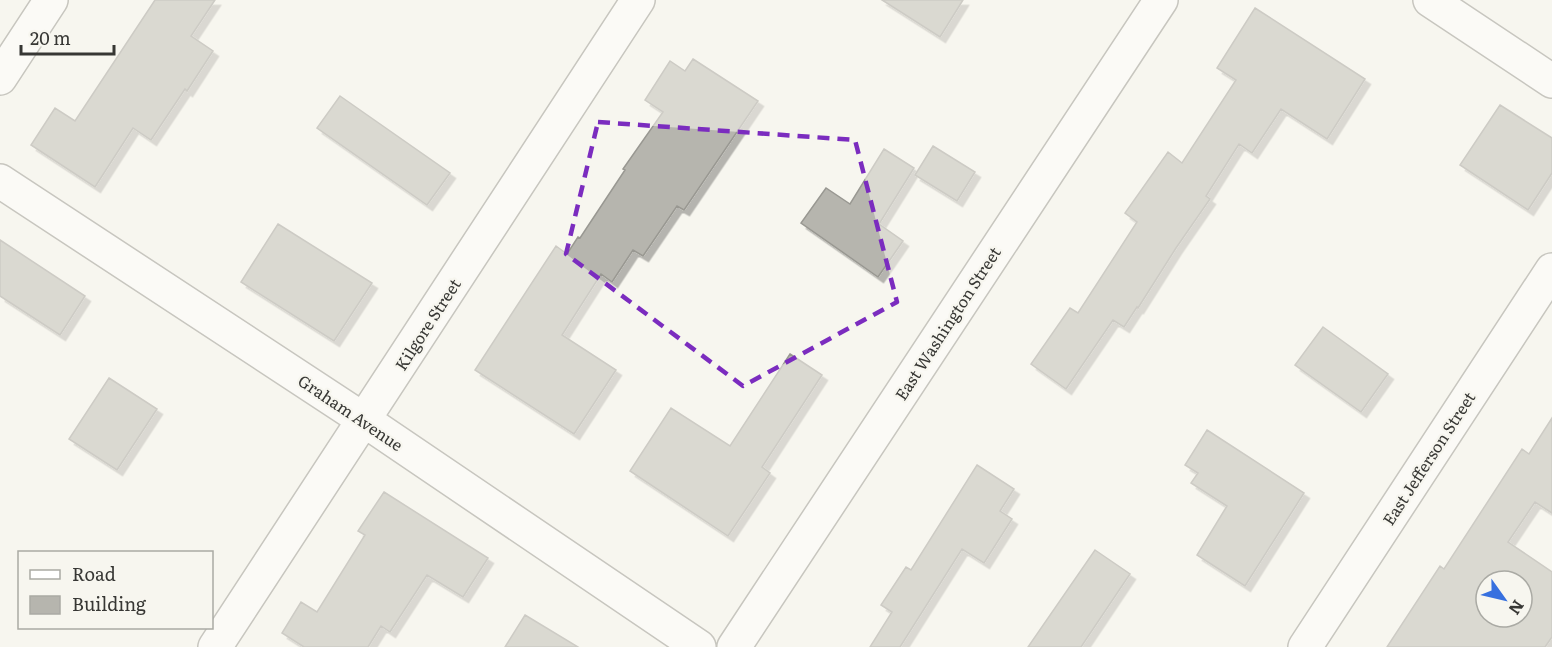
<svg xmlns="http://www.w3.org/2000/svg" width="1552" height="647" font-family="Literata,serif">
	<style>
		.building { fill: #b6b5ae; stroke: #999892; stroke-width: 1.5; fill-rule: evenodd; filter: url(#shadow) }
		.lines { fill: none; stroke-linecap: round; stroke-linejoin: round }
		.minor-casing { stroke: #8d8c86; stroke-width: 36 }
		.minor { stroke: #fff; stroke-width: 33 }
		.marked { fill: none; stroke: #7b2cbf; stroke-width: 4.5; stroke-dasharray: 12 8; stroke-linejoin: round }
		.labels { text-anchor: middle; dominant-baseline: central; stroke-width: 4.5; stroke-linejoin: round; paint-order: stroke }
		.street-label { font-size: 16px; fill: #373734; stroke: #f7f6ef }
	</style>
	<defs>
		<filter id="shadow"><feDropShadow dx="5.5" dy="5.5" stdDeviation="0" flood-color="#0004"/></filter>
	</defs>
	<rect width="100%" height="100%" fill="#f7f6ef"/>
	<path class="building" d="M 155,0 L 215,0 L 191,36 L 213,51 L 187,91 L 185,89 L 151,140 L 133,128 L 95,187 L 31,145 L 55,108 L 75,121 Z
		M 882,0 L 963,0 L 940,37 Z
		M 1255,8 L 1365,79 L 1327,139 L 1281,109 L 1252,153 L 1239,144 L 1206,196 L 1210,199 L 1176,248 L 1138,308 L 1137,307 L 1124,327 L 1113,320 L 1066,389 L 1031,364 L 1070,308 L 1078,313 L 1137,222 L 1125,213 L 1168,152 L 1182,163 L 1236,80 L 1217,68 Z
		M 693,59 L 758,101 L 684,210 L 677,206 L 643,256 L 633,250 L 612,282 L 601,274 L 562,335 L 616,370 L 574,434 L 475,370 L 556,246 L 567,254 L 578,237 L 580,238 L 625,170 L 623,169 L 663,112 L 645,100 L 670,61 L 685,71 Z
		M 340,96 L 450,173 L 427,205 L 317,128 Z
		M 1500,105 L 1552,138 L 1552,173 L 1528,210 L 1460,165 Z
		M 933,146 L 975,172 L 957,201 L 915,175 Z
		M 884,149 L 914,168 L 879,224 L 903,241 L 878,277 L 801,223 L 826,188 L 850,204 Z
		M 278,224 L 372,283 L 334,341 L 241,282 Z
		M 0,240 L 85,296 L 60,335 L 0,296 Z
		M 1323,327 L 1388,374 L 1361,412 L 1295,365 Z
		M 790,354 L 822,375 L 762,467 L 770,473 L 728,536 L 630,471 L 671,408 L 730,446 Z
		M 109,378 L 157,409 L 117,470 L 69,439 Z
		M 1552,418 L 1552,513 L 1535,502 L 1508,542 L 1552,572 L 1552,637 L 1545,647 L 1387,647 L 1440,566 L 1444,569 L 1522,449 L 1529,454 ZM 1486,581 L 1522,581 L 1522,617 L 1486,617 Z
		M 1207,430 L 1304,493 L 1245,586 L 1197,555 L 1227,506 L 1191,483 L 1198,473 L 1185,465 Z
		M 977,465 L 1014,489 L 1000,511 L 1012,519 L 984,563 L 962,549 L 900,647 L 870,647 L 892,612 L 881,605 L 906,567 L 911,570 Z
		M 384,492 L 488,558 L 463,597 L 427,575 L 390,632 L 381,626 L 368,647 L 304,647 L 282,633 L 301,602 L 317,612 L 365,535 L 358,531 Z
		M 1095,550 L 1130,574 L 1081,647 L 1028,647 Z
		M 525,615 L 578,647 L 505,647 Z"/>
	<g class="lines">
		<g class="minor-casing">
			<path id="minor" d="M 1430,0 L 1552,81
				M 0,78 L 51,0
				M 0,181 L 364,420 L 699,647
				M 215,647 L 638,0
				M 734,647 L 1161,0
				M 1305,647 L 1552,270"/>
		</g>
		<use href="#minor" class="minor"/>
	</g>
	<path d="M0 0H1552V647H0ZM 598,122 L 855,140 L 897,302 L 743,386 L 566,254 Z" fill="#f7f6ef" fill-opacity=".55" fill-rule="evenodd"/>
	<path class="marked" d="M 598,122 L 855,140 L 897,302 L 743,386 L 566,254 Z"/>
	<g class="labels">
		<g class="street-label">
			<text transform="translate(947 323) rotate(-57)">East Washington Street</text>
			<text transform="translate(427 324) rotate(-57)">Kilgore Street</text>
			<text transform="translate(351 412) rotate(34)">Graham Avenue</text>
			<text transform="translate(1428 458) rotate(-57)">East Jefferson Street</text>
		</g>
	</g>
	<rect x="18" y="551" width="195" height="78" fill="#f7f6ef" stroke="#aaaaa4" stroke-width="1.5"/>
	<rect x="30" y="570" width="30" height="9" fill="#ffffff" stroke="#aaaaa4" stroke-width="1.5"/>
	<text x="72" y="581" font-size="18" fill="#373734">Road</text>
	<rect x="30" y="596" width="30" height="18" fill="#b6b5ae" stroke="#aaaaa4" stroke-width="1.5"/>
	<text x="72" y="611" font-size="18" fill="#373734">Building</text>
	<g transform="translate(1504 599) rotate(124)"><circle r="28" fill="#f7f6ef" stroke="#aaaaa4" stroke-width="1.5"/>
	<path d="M0-4.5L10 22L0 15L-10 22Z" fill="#3770df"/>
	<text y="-9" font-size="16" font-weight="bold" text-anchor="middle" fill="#373734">N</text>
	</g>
	<path d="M21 45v9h93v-9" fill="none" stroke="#373734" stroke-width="3"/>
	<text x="30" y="45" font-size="18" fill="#373734" stroke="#f7f6ef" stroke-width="4.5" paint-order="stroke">20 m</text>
</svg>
